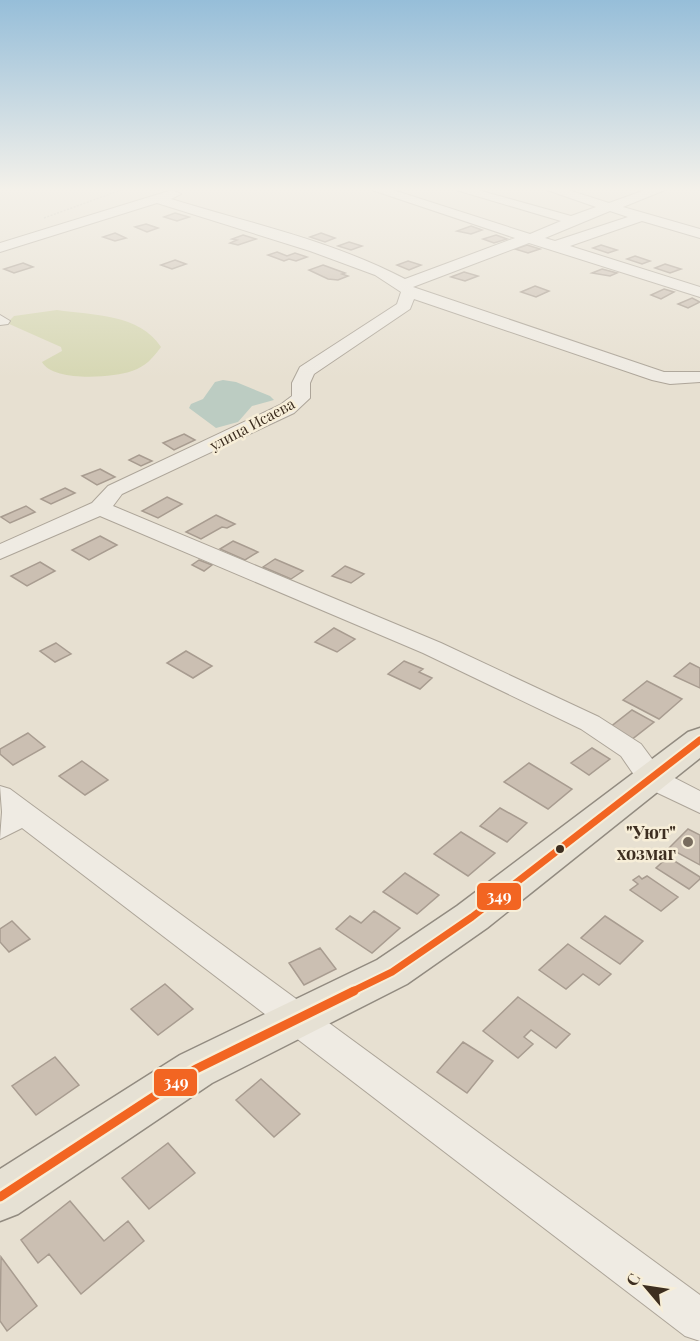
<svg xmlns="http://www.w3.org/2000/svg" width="700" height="1341" font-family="'Playfair Display',serif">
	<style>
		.green { fill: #d6d7b3 }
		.water { fill: #bcccc2 }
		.building { fill: #cbbfb2; stroke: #a89c90; stroke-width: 1.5 }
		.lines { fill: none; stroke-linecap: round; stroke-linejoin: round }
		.minor-casing { stroke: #ada599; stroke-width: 2 }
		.major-casing { stroke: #928b80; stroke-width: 3 }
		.path { stroke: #c8c2b9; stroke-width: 1.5; stroke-dasharray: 2 1.5; stroke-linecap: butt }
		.minor { fill: #efebe3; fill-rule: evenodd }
		.major { fill: #e6e1d4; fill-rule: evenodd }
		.bus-1-far1-casing { stroke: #f7eed8; stroke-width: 11 }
		.bus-1-casing { stroke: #f7eed8; stroke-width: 14 }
		.bus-1-far1 { stroke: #f26522; stroke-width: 7 }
		.bus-1 { stroke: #f26522; stroke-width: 9 }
		.poi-dot { fill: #786c5e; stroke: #f7eed8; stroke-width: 2 }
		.bus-dot { fill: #3d2e20; stroke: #f7eed8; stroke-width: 2 }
		.labels { text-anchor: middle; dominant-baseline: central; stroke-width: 5; stroke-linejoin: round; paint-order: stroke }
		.far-street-label { font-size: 15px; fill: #3d2e20; stroke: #f7eed8 }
		.poi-label { font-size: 18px; font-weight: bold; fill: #3d2e20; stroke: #f7eed8; text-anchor: end }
		.line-badge { stroke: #f7eed8; stroke-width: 2 }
		.badge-label { font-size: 16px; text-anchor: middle; font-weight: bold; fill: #fff }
	</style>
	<rect width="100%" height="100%" fill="#e7e0d1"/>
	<path class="green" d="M 57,310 C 92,315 140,314 161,347 C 153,358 145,367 132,371 C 112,378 53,382 42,362 L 62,351 L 61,347 L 7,323 L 14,316 Z"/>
	<path class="water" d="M 223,380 L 236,382 L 270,396 L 274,400 L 252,406 L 238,422 L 216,428 L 189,408 L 191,404 L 203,399 L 215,382 Z"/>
	<path class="building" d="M 175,213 L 189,217 L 177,221 L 164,217 Z
		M 146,224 L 158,228 L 147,232 L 135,227 Z
		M 471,226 L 482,230 L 471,234 L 457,231 Z
		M 115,233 L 126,238 L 115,241 L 103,237 Z
		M 321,233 L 335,238 L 325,242 L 310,237 Z
		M 243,235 L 256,239 L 238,245 L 230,243 L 237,240 L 232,239 Z
		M 496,235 L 507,239 L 494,243 L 483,239 Z
		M 349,242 L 362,246 L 351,250 L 338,246 Z
		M 527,245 L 540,249 L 528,253 L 515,249 Z
		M 601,245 L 617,250 L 608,253 L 593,248 Z
		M 277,252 L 287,256 L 295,253 L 307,257 L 296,261 L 289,259 L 284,261 L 268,255 Z
		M 635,256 L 650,261 L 642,264 L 627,259 Z
		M 175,260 L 186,264 L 172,269 L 161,265 Z
		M 408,261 L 421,265 L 409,270 L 397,265 Z
		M 23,263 L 33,267 L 14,273 L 4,269 Z
		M 665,264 L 681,269 L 670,273 L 655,268 Z
		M 323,265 L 345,273 L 342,274 L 348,276 L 338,280 L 328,279 L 309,270 Z
		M 602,269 L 617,273 L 610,276 L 592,273 Z
		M 464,272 L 478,276 L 465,281 L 451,277 Z
		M 535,286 L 549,291 L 536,297 L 521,292 Z
		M 664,289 L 674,292 L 661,299 L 651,295 Z
		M 692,298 L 700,302 L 688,308 L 678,304 Z
		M 184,434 L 195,440 L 174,450 L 163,443 Z
		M 139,455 L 152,461 L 141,466 L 129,460 Z
		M 100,469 L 115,477 L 97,485 L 82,476 Z
		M 65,488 L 75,493 L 51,504 L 41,499 Z
		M 167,497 L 182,504 L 158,518 L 142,511 Z
		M 26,506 L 35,512 L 10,523 L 1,517 Z
		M 216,515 L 235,524 L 227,528 L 222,527 L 201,539 L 186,532 Z
		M 100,536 L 117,545 L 89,560 L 72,550 Z
		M 233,541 L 258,552 L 245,560 L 220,549 Z
		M 275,559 L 303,571 L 291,579 L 263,567 Z
		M 199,560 L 212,565 L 204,571 L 192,565 Z
		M 40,562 L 55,571 L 27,586 L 11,576 Z
		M 345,566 L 364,574 L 351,583 L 332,576 Z
		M 334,628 L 355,639 L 337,652 L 315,642 Z
		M 56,643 L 71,654 L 55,662 L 40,651 Z
		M 186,651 L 212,666 L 193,678 L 167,663 Z
		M 404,661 L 423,669 L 419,672 L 432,678 L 420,689 L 388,674 Z
		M 690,663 L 700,668 L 700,688 L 674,676 Z
		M 647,681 L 682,699 L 659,719 L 623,700 Z
		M 632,710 L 654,722 L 631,740 L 609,728 Z
		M 28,733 L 45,747 L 13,765 L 0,754 L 0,749 Z
		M 592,748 L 610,759 L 589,775 L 571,763 Z
		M 82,761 L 108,780 L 85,795 L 59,776 Z
		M 529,763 L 572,789 L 548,809 L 504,782 Z
		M 500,808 L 527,823 L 507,842 L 480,826 Z
		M 688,829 L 700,835 L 700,865 L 669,848 Z
		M 461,832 L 495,853 L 468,876 L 434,854 Z
		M 668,857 L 700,877 L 700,879 L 689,889 L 656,868 Z
		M 405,873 L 439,895 L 417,914 L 383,892 Z
		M 639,876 L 642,879 L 647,876 L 678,897 L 661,911 L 630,890 L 638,884 L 633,880 Z
		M 374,911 L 400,928 L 372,953 L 336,929 L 350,916 L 361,923 Z
		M 605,916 L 643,941 L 620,964 L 581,938 Z
		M 12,921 L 30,939 L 9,952 L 0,942 L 0,929 Z
		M 568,944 L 611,974 L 599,985 L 583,974 L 566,989 L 539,970 Z
		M 320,948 L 336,969 L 304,985 L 289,963 Z
		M 165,984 L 193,1009 L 158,1035 L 131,1009 Z
		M 518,997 L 570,1034 L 556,1048 L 531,1030 L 524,1037 L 533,1044 L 518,1058 L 483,1031 Z
		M 463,1042 L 493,1061 L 467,1093 L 437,1072 Z
		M 55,1057 L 79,1085 L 36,1115 L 12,1086 Z
		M 261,1079 L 300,1114 L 274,1137 L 236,1100 Z
		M 168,1143 L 195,1173 L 149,1209 L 122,1178 Z
		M 70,1201 L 104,1241 L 128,1221 L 144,1241 L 81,1294 L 49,1254 L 38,1263 L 21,1240 Z
		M 1,1257 L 37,1306 L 7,1331 L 0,1321 Z"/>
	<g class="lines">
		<g class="minor-casing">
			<path id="minor" d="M 172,190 L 181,194 L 171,199 C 249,223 333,241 405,279 L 515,238 L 372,190 L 393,190 L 530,234 L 561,221 L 456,190 L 478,190 L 571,216 L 596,207 L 547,190 L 568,190 L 609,203 L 645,190 L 665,190 L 623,207 L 700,229 L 700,238 L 642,221 L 570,246 L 700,287 L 700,297 L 529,243 L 413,287 L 664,372 L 700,372 L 700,382 L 670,384 L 652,380 L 414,299 L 410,309 L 314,374 L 310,383 L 310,398 L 294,413 L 122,494 L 113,506 L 441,643 L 599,717 L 641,744 L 661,771 L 700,791 L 700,813 L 641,785 L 621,756 L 581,729 L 423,653 L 100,516 L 0,559 L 0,544 L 92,503 L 108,486 L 280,405 L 292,396 L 292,383 L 300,367 L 397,304 L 401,292 L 375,275 L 310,251 L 157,203 L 0,252 L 0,243 ZM 610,211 L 628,217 L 555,241 L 545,238 Z
				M 0,315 L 10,321 L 8,324 L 0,325 Z
				M 0,786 L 10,789 L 33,806 L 700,1295 L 700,1341 L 685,1336 L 22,828 L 0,839 L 2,812 Z"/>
		</g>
		<g class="major-casing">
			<path id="major" d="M 700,728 L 700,758 L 487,928 L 407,984 L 212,1083 L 18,1214 L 0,1221 L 0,1169 L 180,1055 L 377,960 L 457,906 L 688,732 Z"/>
		</g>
		<path class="path" d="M 44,218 L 121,190"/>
		<use href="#minor" class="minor"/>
		<use href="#major" class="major"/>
		<g class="bus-1-far1-casing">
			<path id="bus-1-far1" d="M 351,992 L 392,972 L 472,917 L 700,740"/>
		</g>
		<g class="bus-1-casing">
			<path id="bus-1" d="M 0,1197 L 196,1069 L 354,991"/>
		</g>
		<use href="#bus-1-far1" class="bus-1-far1"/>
		<use href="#bus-1" class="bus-1"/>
	</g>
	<linearGradient id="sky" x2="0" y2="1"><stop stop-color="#96bed9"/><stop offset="0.5" stop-color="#f4f1ea"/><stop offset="1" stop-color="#f4f1ea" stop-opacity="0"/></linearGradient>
	<rect width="700" height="378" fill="url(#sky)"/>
	<circle class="poi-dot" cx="688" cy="842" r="6"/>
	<circle class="bus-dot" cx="560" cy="849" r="5"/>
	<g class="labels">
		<g class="far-street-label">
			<text transform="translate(252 424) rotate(-28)">улица Исаева</text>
		</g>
		<g class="poi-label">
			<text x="676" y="832">"Уют"<tspan x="676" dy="21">хозмаг</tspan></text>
		</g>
	</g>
	<g class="line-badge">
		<rect x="476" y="882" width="46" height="29" rx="6" fill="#f26522"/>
		<rect x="153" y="1068" width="45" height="29" rx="6" fill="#f26522"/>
	</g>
	<g class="badge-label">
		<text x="499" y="902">349</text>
		<text x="176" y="1088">349</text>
	</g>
	<g transform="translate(646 1287) rotate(299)" stroke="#f7eed8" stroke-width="4.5" paint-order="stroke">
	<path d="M0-4.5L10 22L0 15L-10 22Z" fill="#3d2e20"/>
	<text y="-9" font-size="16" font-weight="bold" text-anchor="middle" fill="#3d2e20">С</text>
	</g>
</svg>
